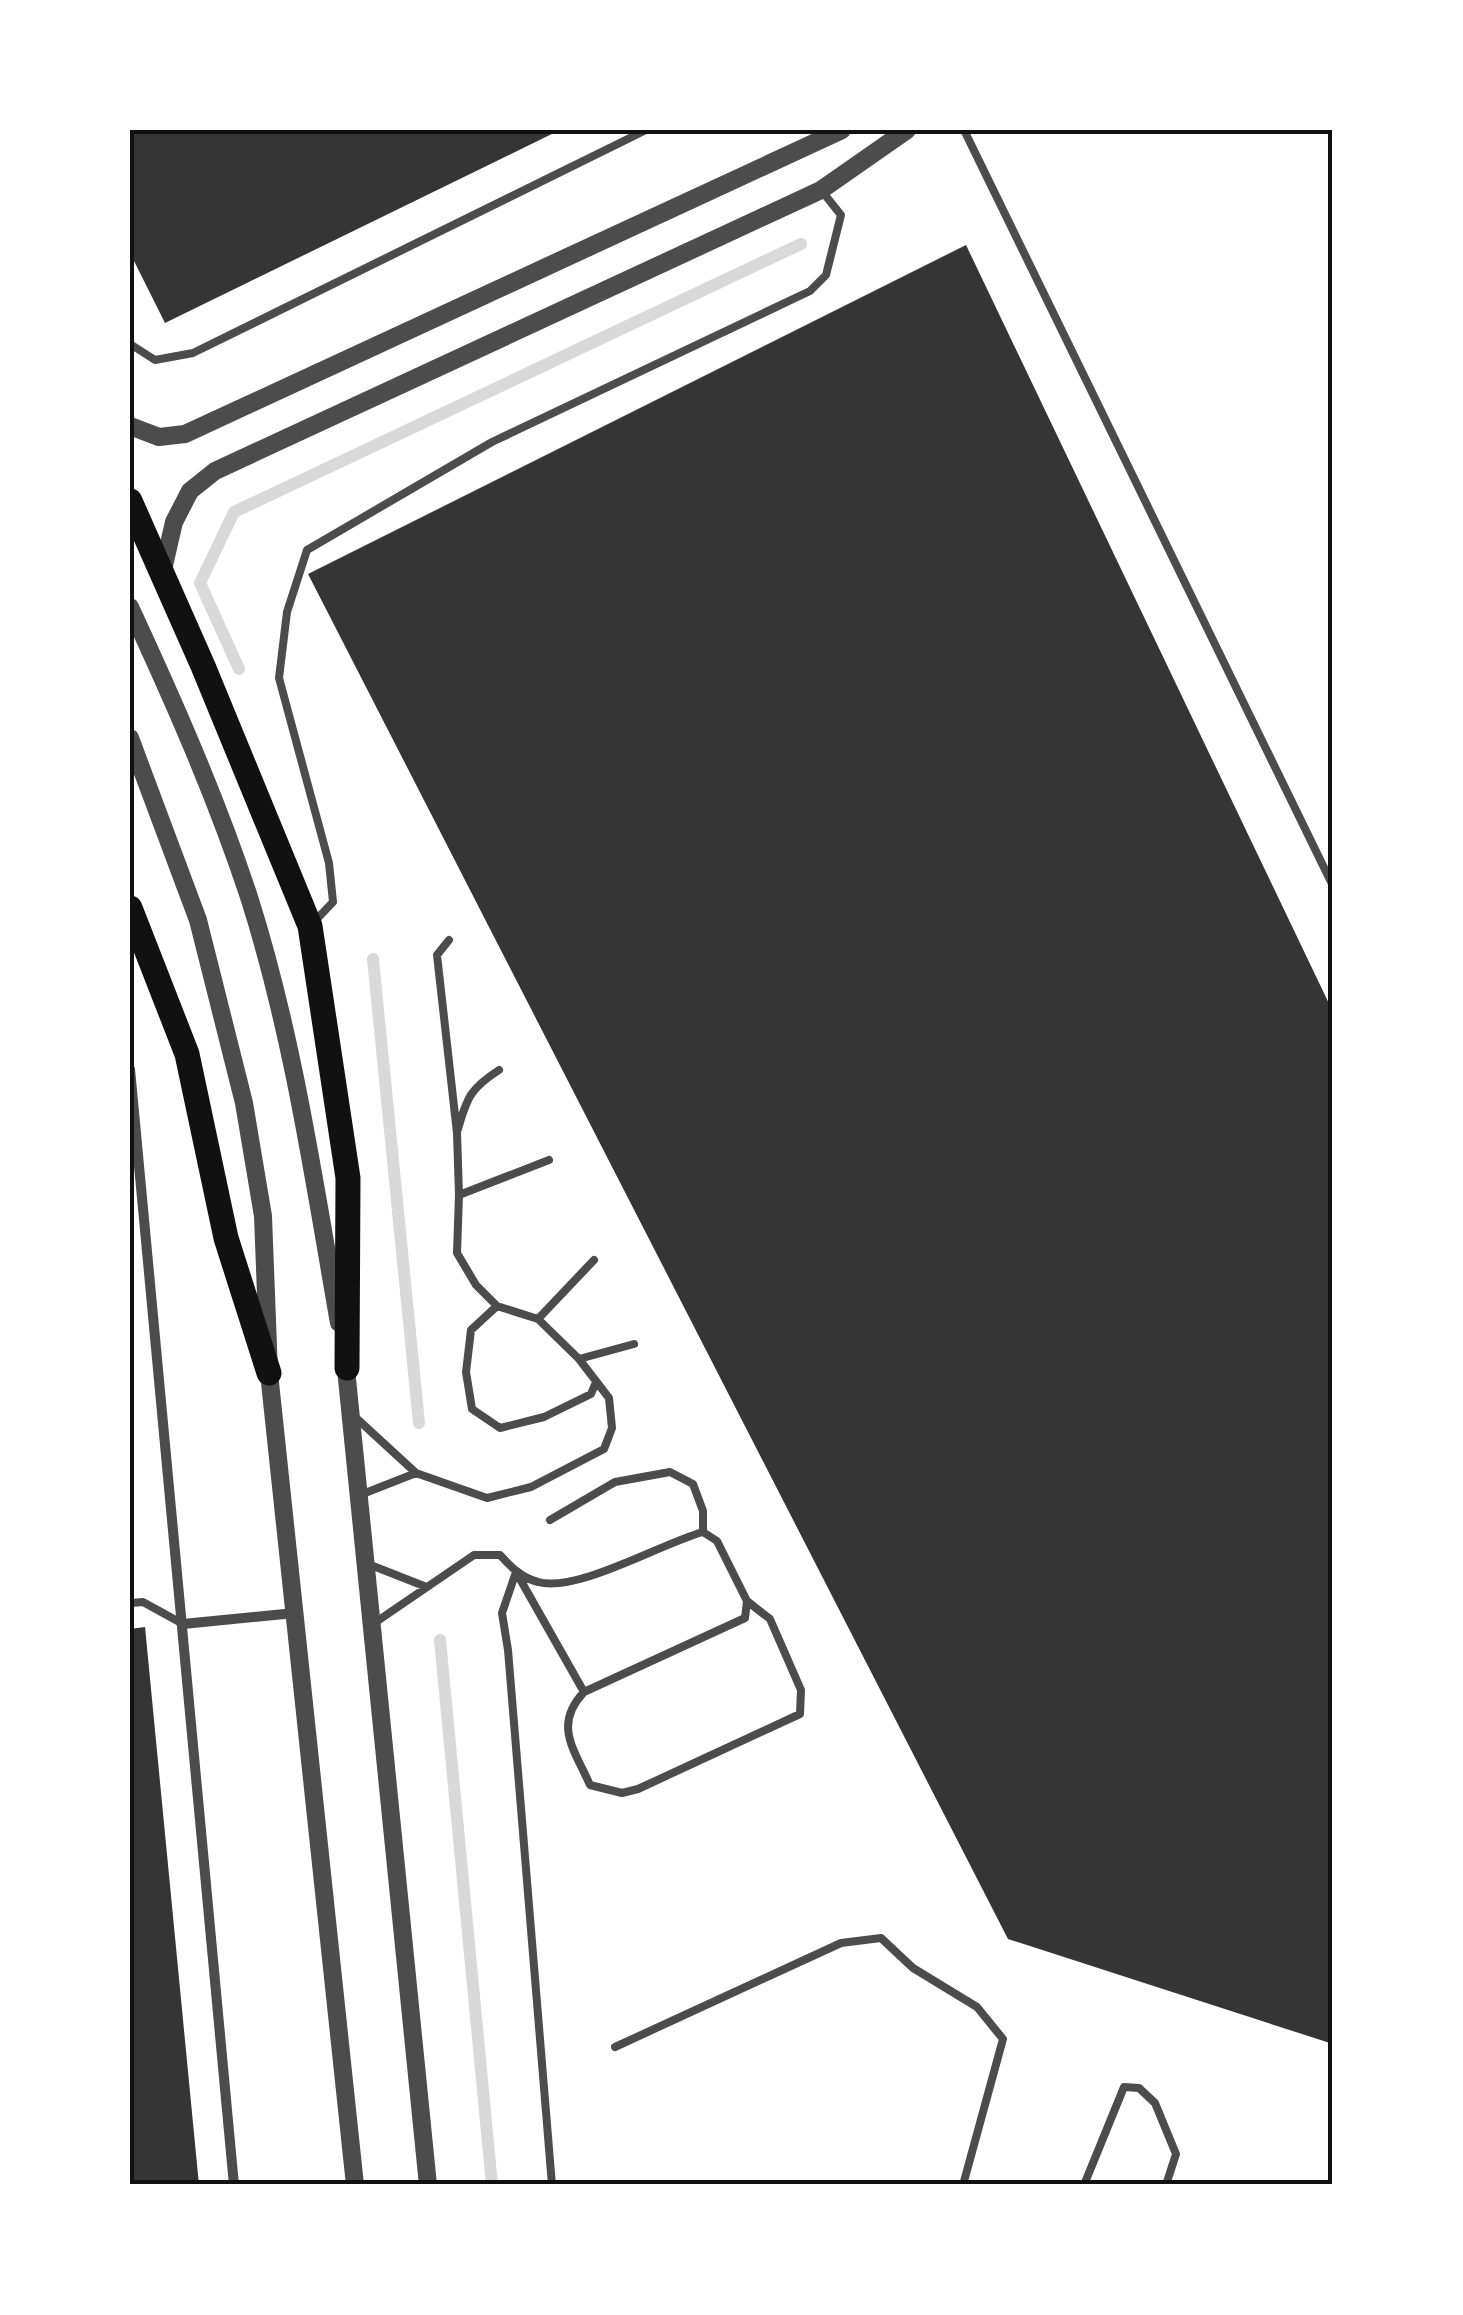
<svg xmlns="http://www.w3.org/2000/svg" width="1463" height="2315" font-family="'DejaVu Sans',sans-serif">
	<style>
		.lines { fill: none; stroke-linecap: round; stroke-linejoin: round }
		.stream { stroke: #d9d9d9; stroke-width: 12 }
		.building { fill: #353535 }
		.service { stroke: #4c4c4c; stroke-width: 8 }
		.minor { stroke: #4c4c4c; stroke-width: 10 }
		.tertiary { stroke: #4c4c4c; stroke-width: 18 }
		.primary { stroke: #111; stroke-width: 25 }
		.neatline { fill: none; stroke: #111; stroke-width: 4 }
	</style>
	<rect width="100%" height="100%" fill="#fff"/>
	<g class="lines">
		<path class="stream" d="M 239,669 L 200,583 L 234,512 L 801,244
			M 373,959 L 419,1423
			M 440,1640 L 492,2185"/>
	</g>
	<path class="building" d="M 130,130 L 560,130 L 165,323 L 130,253 Z
		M 966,245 L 1333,1012 L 1333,2044 L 1008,1939 L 308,574 Z
		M 145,1627 L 199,2185 L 130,2185 L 130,1629 Z"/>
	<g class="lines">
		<path class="service" d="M 964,130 L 1333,886
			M 130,344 L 155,360 L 193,353 L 646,130
			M 313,923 L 333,902 L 329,863 L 279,678 L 287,612 L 307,550 L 492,442 L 810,291 L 826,275 L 841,215 L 821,190
			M 458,1129 C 467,1097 471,1088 499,1070
			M 459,1195 L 549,1160
			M 497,1306 L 471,1330 L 466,1372 L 472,1409 L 500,1428 L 544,1417 L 591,1394 L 596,1382
			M 538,1319 L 594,1260
			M 579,1359 L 634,1344
			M 354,1416 L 416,1473 L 487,1498 L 531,1487 L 604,1449 L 612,1428 L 609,1398 L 579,1359 L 538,1319 L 497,1306 L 476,1285 L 457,1253 L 459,1195 L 457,1133 L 437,955 L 449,940
			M 360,1495 L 416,1473
			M 550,1520 L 615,1482 L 670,1472 L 693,1484 L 703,1511 L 703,1532
			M 368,1564 L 424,1586
			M 130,1603 L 143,1602 L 183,1624
			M 373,1624 L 474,1555 L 500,1555 C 511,1567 522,1578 538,1582 C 577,1593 662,1543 703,1532 L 717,1541 L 747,1601 L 745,1618 L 584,1692 C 553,1725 574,1749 590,1785 L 622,1793 L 638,1789 L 800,1714 L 801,1690 L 770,1619 L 747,1601
			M 615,2047 L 841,1943 L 881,1938 L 913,1968 L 977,2007 L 1003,2039 L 963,2185
			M 552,2185 L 508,1650 L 502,1613 L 516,1572 L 584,1692
			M 1084,2185 L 1124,2087 L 1139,2088 L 1155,2103 L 1176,2154 L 1166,2185"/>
		<path class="minor" d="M 130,1069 L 234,2185
			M 183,1624 L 295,1613"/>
		<path class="tertiary" d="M 130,426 L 159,437 L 185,434 L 842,130
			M 162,574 L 174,522 L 190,491 L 215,471 L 821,190 L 907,130
			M 130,607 C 174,702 216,797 249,897 C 293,1035 314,1181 339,1323
			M 130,738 L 198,920 L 244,1103 L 263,1216 L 269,1373 L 355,2185
			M 345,1359 L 428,2185"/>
		<path class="primary" d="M 130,501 L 203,666 L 310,926 L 348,1178 L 347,1368
			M 130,908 L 187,1054 L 226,1238 L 269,1373"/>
	</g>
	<rect width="1463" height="2315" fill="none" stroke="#ffffff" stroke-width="265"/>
	<rect x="132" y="132" width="1198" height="2050" class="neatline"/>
</svg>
